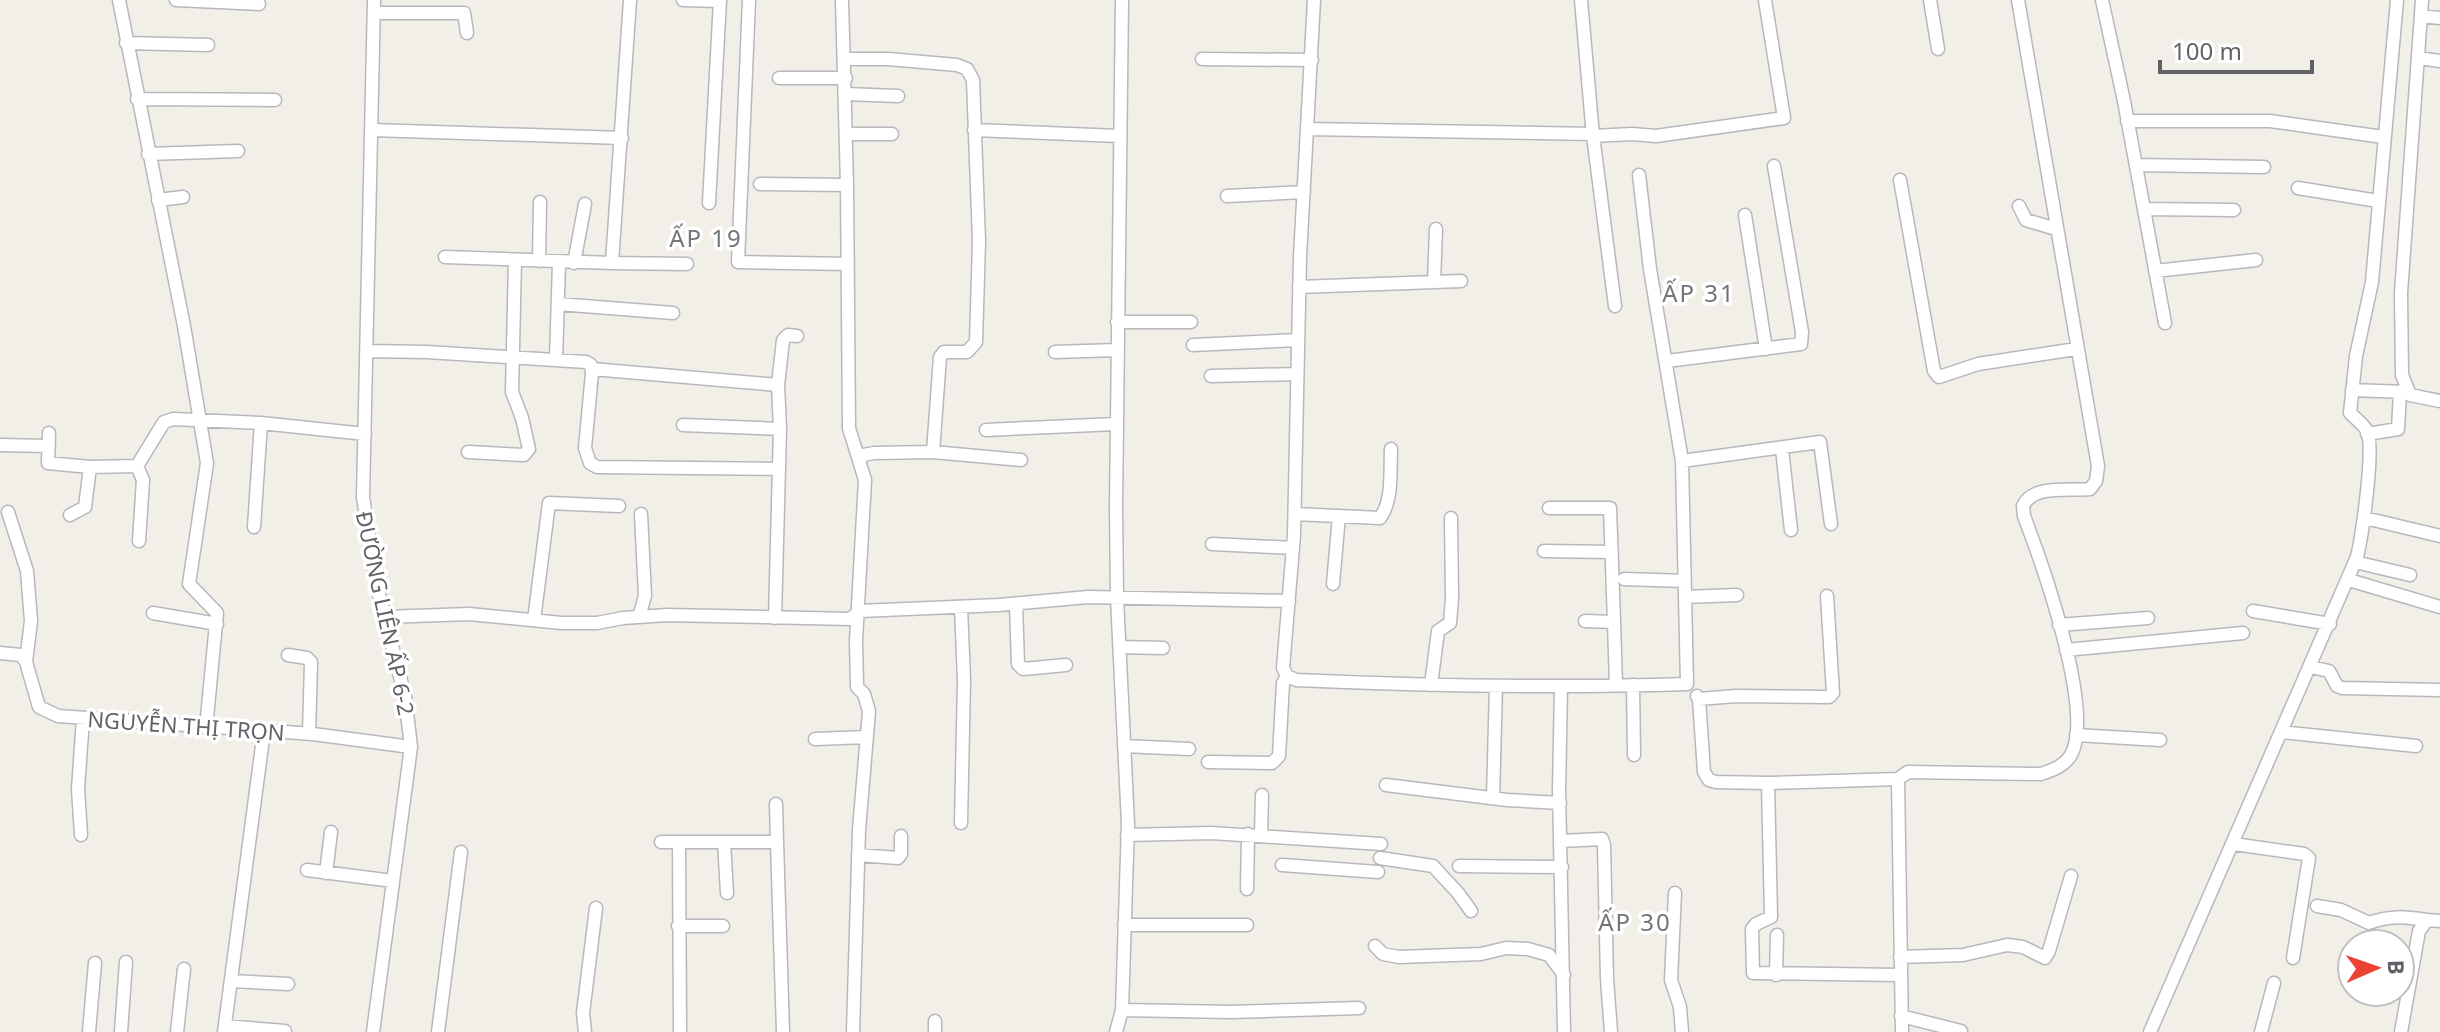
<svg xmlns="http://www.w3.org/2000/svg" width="2440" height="1032" font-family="'Noto Sans',sans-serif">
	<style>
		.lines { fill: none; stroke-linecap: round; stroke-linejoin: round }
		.minor-casing { stroke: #b5b8bc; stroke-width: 15 }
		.minor { stroke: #fff; stroke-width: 12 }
		.labels { text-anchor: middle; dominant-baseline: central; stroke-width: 7; stroke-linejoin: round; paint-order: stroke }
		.street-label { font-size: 22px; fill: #5f6368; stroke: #fff }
		.neighbourhood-label { font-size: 24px; letter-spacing: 2px; fill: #70757a; stroke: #fff }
	</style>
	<rect width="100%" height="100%" fill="#f1efe8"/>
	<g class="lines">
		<g class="minor-casing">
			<path id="minor" d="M 119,0 L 184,326 L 207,463 L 189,584 L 217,613 L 206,728
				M 176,0 L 259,4
				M 630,0 L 612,263 L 687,264
				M 683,0 L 720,1
				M 749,0 L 738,262 L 848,264
				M 842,0 L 847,185 L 849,428 L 865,480 L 856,641 L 857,687 L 864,694 L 869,711 L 859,830 L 853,1032
				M 1314,0 L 1300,257 L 1294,535 L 1283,668 L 1287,676 L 1296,680 C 1427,686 1557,688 1687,684 L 1682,461 L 1650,269 L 1639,175
				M 1581,0 L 1593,136 L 1615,306
				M 1930,0 L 1938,49
				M 2102,0 L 2124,101 L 2165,323
				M 2422,0 L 2401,293 L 2402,375 L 2410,395 L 2440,401
				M 374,13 L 464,13 L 467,33
				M 2421,16 L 2440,18
				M 126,43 L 208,45
				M 2418,58 L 2440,61
				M 845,59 L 888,59 L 957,65 L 967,69 L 973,80 L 979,241 L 976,342 L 967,352 L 944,352 L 940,357 L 933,452 L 874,453 L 858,456
				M 1202,59 L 1312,60
				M 779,78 L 846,78
				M 846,94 L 898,96
				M 137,99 L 275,100
				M 2127,121 L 2270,121 L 2383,137
				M 1307,129 L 1592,134
				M 372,130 L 622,138
				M 974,130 L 1119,136
				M 847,134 L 892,134
				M 1593,136 L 1632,134 L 1656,136 L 1784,118 L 1765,0
				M 148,154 L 238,151
				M 2136,165 L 2264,167
				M 1900,180 L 1934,371 L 1939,377 L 1978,364 L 2076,349
				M 760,184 L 847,185
				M 2298,188 L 2378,201
				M 1227,196 L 1304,192
				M 158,200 L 183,197
				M 709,203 L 720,0
				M 2019,206 L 2026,220 L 2056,229
				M 2144,209 L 2234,210
				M 1745,215 L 1766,349
				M 445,257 L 612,263
				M 539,261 L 540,202
				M 574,263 L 585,204
				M 2155,271 L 2256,260
				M 1434,282 L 1436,229
				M 1299,287 L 1461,281
				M 558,304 L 673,313
				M 1117,322 L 1191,322
				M 1193,345 L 1298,340
				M 367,351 L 427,352 L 586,362 L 591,365 L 592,373 L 585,448 L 590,463 L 597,467 L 778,469
				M 1055,352 L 1116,350
				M 556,359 L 559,263
				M 1667,361 L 1801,344 L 1802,332 L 1774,166
				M 592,369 L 778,385 L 780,429 L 775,618
				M 1211,376 L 1297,374
				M 778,385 L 783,340 L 788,335 L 797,336
				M 2352,390 L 2405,392
				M 683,425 L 780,429
				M 986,430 L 1116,424
				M 49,433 L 48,463 L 90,467
				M 2367,434 L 2398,429 L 2400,392
				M 0,445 L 49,446
				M 1782,449 L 1791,530
				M 468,452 L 524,455 L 529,449 L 522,418 L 512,392 L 515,260
				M 933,452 L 1021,460
				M 1682,461 L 1820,442 L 1831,524
				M 137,466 L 143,480 L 139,541
				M 1549,508 L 1610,508 L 1614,622
				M 8,512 L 27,571 L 31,621 L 26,662
				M 1295,514 L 1380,518 C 1393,501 1390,471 1391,449
				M 70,515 L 85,507 L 90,467 L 137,466 L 164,422 L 173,419 L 261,423 L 365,434
				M 2365,518 L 2440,536
				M 254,527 L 261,423
				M 1212,544 L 1293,548
				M 1544,551 L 1612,552
				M 2355,562 L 2410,575
				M 1624,579 L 1685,581
				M 2349,580 L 2440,607
				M 1333,584 L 1339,516
				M 1685,597 L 1737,595
				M 1016,604 L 1018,664 L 1023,669 L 1066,665
				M 2253,611 L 2330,624
				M 153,613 L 217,624
				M 384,617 L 469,614 L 562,623 L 597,623 L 623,618 L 667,615 L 850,619 L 860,611 L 999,605 L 1088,597 L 1289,601
				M 639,617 L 645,596 L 641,514
				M 534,620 L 549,503 L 619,506
				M 1585,621 L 1614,622 L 1616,686
				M 2059,625 L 2148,618
				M 1120,647 L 1163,648
				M 2066,650 L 2243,633
				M 0,653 L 21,655 L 26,662 L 39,707 L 58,716 L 313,734 L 411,747
				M 288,655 L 307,658 L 311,662 L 309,734
				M 2311,667 L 2329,671 L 2337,686 L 2342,688 L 2440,690
				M 1431,685 L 1438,631 L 1450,623 L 1452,598 L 1451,518
				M 1633,685 L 1634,755
				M 1561,687 L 1559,791 L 1564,1032
				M 1697,696 L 1699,699 L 1704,772 L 1709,780 L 1716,782 L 1768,783
				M 1699,699 L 1736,696 L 1829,697 L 1833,693 L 1827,596
				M 2282,732 L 2416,746
				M 2076,735 L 2160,740
				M 815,739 L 867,737
				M 1124,746 L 1189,749
				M 1208,762 L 1272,763 L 1279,756 L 1283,683 L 1287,676
				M 1898,779 L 1902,1032
				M 1386,785 L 1507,800 L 1560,803
				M 1493,798 L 1496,686
				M 776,804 L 777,842
				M 961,823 L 964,680 L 961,607
				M 81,835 L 78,789 L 83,718
				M 1127,835 L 1211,833 L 1381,844
				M 1261,835 L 1262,795
				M 1561,841 L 1602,839 L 1604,845 L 1607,979 L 1611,1032
				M 661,842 L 777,842 L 783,1032
				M 679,842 L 680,1032
				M 724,842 L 727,893
				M 2234,844 L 2304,854 L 2309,858 L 2293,958
				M 858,855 L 898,858 L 901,854 L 901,836
				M 1380,858 L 1433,866 L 1458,893 L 1471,911
				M 1282,865 L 1378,872
				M 1459,866 L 1562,867
				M 307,870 L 393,881
				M 326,873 L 331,832
				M 1247,889 L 1248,834
				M 1675,893 L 1671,980 L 1680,1007 L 1682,1032
				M 2317,906 L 2341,910 L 2369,923 C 2390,915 2406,917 2427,920
				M 1124,925 L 1247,925
				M 678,926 L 723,926
				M 1375,946 L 1383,954 L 1399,957 L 1481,954 L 1506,948 L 1528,949 L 1549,955 L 1564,975
				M 1900,957 L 1963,955 L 2007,945 L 2023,947 L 2045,958 L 2049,951 L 2071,876
				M 1776,975 L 1777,935
				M 1900,975 L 1753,973 L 1752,929 L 1756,924 L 1771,917 L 1768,783 L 1898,779 L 1908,772 L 2041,774 C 2053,770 2064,766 2071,755 C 2095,711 2042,563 2024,516 L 2023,506 C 2033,484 2069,491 2090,489 L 2096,481 L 2098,466 L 2018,0
				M 231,981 L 288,984
				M 1122,1010 L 1231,1012 L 1359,1008
				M 1901,1016 L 1961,1031
				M 225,1026 L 285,1031
				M 89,1032 L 95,963
				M 121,1032 L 126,962
				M 177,1032 L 184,969
				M 224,1032 L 264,731
				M 373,1032 L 411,747 L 405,696 L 376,583 L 363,497 L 374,0
				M 438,1032 L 461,852
				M 585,1032 L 583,1013 L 596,908
				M 935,1032 L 935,1021
				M 1116,1032 L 1122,1010 L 1128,824 L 1117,598 L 1116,506 L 1122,0
				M 2150,1032 L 2357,557 C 2362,536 2375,448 2367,431 C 2364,425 2355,418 2350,413 L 2356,356 L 2372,282 L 2397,0
				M 2261,1032 L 2274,983
				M 2401,1032 L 2419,931 L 2427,920 L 2440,921"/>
		</g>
		<use href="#minor" class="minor"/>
	</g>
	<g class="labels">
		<g class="street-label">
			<text transform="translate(386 613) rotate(78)">ĐƯỜNG LIÊN ẤP 6-2</text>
			<text transform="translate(186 725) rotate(4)">NGUYỄN THỊ TRỌN</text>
		</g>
		<g class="neighbourhood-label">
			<text x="706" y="237">ẤP 19</text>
			<text x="1699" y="292">ẤP 31</text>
			<text x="1635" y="921">ẤP 30</text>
		</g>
	</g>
	<g transform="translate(2376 968) rotate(88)"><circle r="38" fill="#ffffff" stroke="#bfc1c3" stroke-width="2"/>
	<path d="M0-6L14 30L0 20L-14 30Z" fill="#ea4335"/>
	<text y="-12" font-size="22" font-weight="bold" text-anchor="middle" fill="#5f6368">B</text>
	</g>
	<path d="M2160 60v12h152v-12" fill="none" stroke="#5f6368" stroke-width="4"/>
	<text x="2172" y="60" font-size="24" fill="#5f6368" stroke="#ffffff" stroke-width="6" paint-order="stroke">100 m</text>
</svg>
